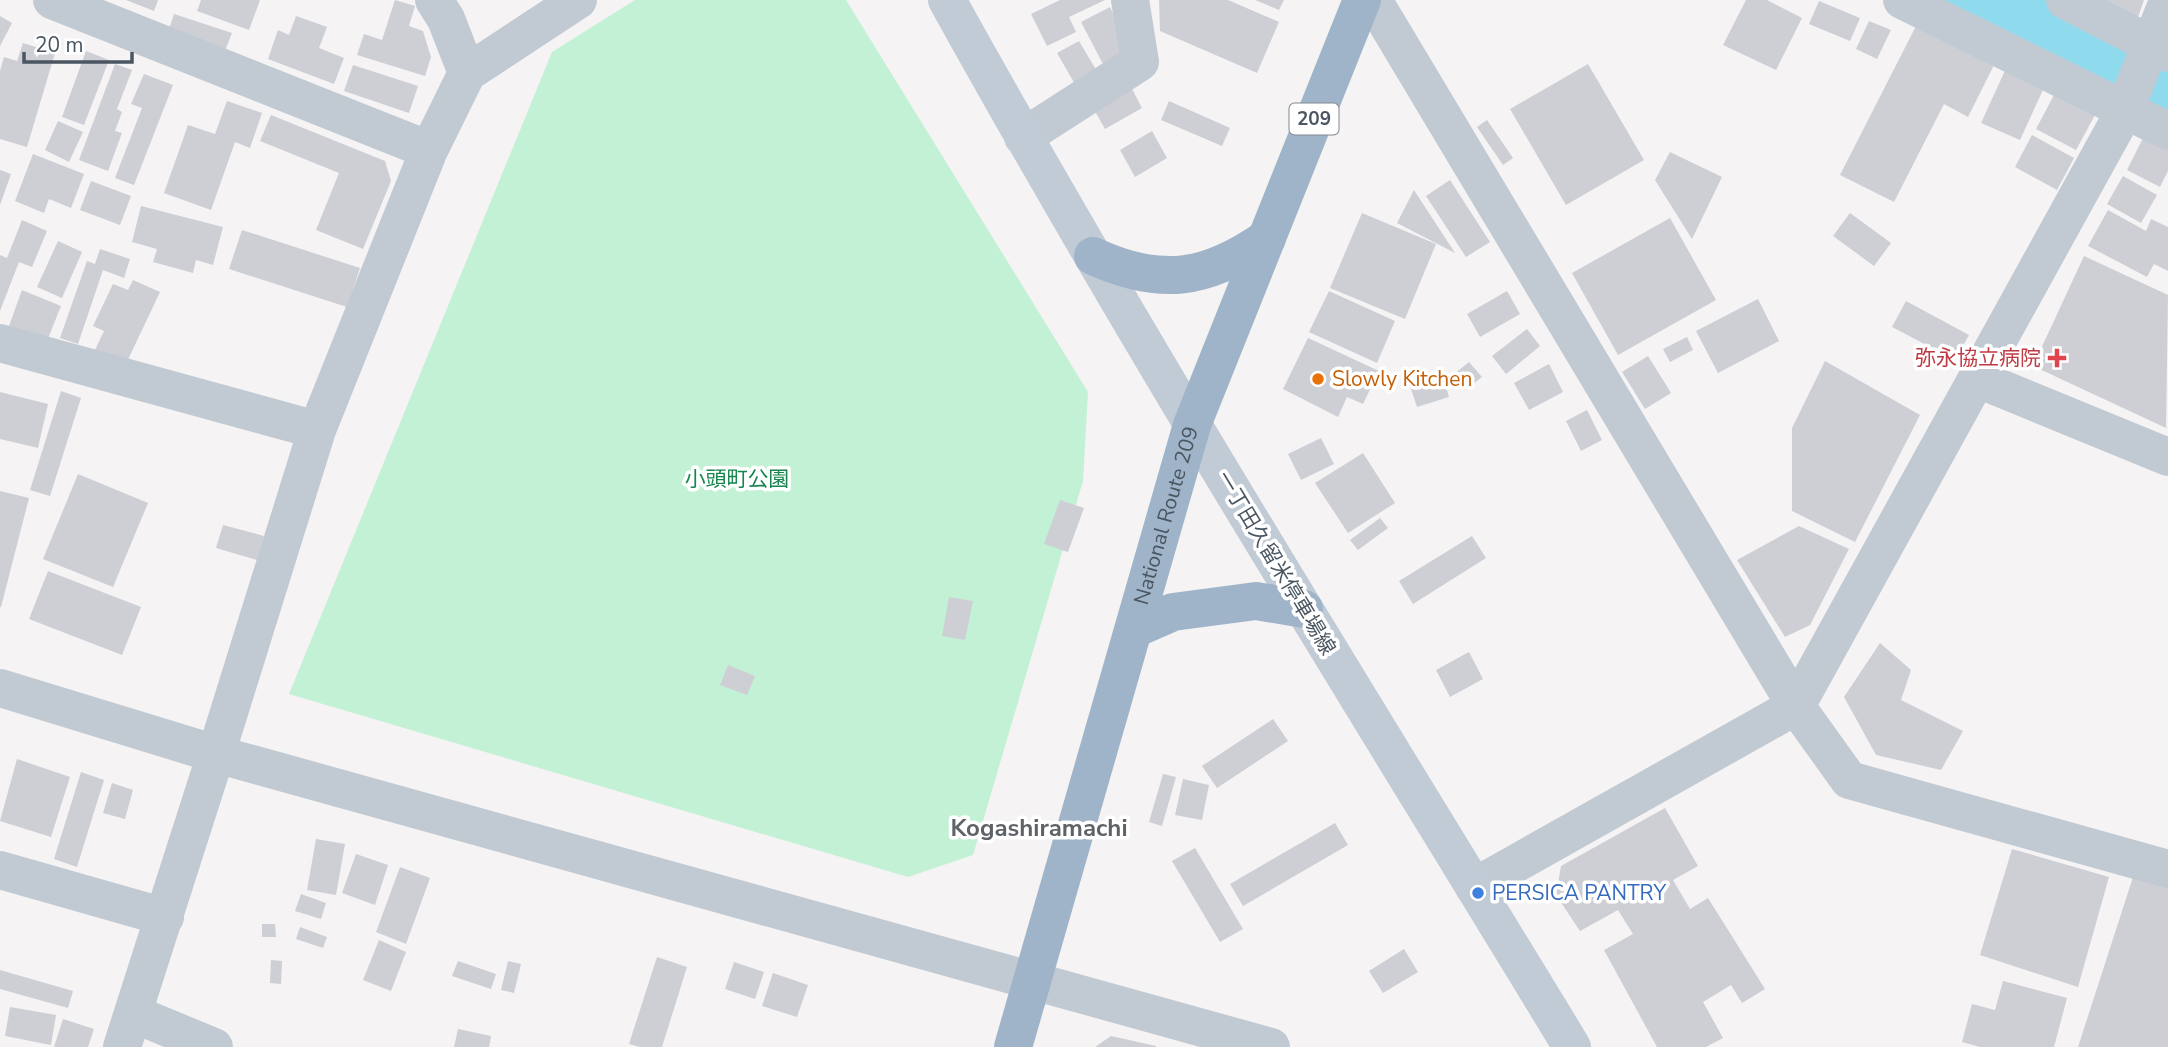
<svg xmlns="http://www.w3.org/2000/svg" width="2168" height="1047" font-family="'Nunito Sans','Noto Sans JP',sans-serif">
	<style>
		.green { fill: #c3f1d5 }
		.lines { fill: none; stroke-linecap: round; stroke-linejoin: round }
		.river { stroke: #90daee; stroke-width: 65 }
		.building { fill: #cdcfd5 }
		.minor { stroke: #c1cad2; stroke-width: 38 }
		.tertiary { stroke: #c1cad2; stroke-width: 38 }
		.secondary { stroke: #c1cbd6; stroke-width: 38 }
		.trunk { stroke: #9fb4c9; stroke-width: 38 }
		.health-dot { fill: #e0444e; stroke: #fff; stroke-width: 2.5 }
		.food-dot { fill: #e8710a; stroke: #fff; stroke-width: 2.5 }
		.shop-dot { fill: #3f7fe0; stroke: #fff; stroke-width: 2.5 }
		.labels { text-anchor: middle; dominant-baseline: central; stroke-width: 7; stroke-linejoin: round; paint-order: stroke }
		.shield { fill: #fff; stroke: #808990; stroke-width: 2 }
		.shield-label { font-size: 19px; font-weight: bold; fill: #4a5661 }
		.health-label { font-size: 21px; fill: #be3a42; stroke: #fff; text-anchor: end }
		.food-label { font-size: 21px; fill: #c56008; stroke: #fff; text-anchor: start }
		.park-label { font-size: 21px; fill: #17864f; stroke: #fff }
		.street-label { font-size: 21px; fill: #4a5661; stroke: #fff }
		.shop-label { font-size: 21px; fill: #366cbe; stroke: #fff; text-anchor: start }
		.quarter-label { font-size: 24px; font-weight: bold; fill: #5f6368; stroke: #fff }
	</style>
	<rect width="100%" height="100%" fill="#f5f3f3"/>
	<path class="green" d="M 635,0 L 846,0 L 1088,392 L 1083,481 L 973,855 L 908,877 L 289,694 L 552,52 Z"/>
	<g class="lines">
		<path class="river" d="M 1968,0 L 2168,84"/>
	</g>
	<path class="building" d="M 126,0 L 158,0 L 154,11 Z
		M 201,0 L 260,0 L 249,30 L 197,11 Z
		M 395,0 L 415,6 L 409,26 L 423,31 L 431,57 L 425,76 L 357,55 L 364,34 L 382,40 Z
		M 1060,0 L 1105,0 L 1069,17 L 1076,32 L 1047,46 L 1031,14 Z
		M 1159,0 L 1228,0 L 1279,22 L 1257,73 L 1160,31 Z
		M 1255,0 L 1284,0 L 1279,10 Z
		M 1746,0 L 1767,0 L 1802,18 L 1776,70 L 1723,45 Z
		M 2101,0 L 2144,0 L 2138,17 Z
		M 1819,1 L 1860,18 L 1850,41 L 1809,24 Z
		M 1110,7 L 1132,51 L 1104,66 L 1081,22 Z
		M 174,14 L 232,33 L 225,51 L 168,32 Z
		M 0,16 L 12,23 L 0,46 Z
		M 296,16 L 327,27 L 319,48 L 344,58 L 334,84 L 268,59 L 278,30 L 289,35 Z
		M 1869,21 L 1891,30 L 1877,59 L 1856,49 Z
		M 1916,26 L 1994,65 L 1968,117 L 1944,104 L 1894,202 L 1840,175 Z
		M 1079,41 L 1098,73 L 1076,86 L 1057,53 Z
		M 23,43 L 55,53 L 27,147 L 0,139 L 0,71 L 4,57 L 17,61 Z
		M 86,51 L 109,60 L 84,125 L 62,117 Z
		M 115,64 L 132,70 L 117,109 L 122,112 L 115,131 L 122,133 L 108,171 L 79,160 Z
		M 1588,64 L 1644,160 L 1566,205 L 1510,109 Z
		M 2008,64 L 2047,81 L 2020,140 L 1981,123 Z
		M 353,65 L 418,86 L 409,113 L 344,91 Z
		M 144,74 L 173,85 L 134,185 L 115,178 L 142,108 L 131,104 Z
		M 1130,85 L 1142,108 L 1105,129 L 1092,106 Z
		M 2055,93 L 2095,115 L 2076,150 L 2036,129 Z
		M 227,101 L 262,113 L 250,148 L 235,142 L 211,210 L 164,193 L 188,125 L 215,134 Z
		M 1169,101 L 1230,128 L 1222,146 L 1161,120 Z
		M 271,115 L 385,161 L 391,181 L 363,249 L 316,230 L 339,173 L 260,141 Z
		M 1487,120 L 1513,158 L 1503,165 L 1477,127 Z
		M 58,121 L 83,132 L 69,162 L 45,150 Z
		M 1152,131 L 1167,158 L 1135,177 L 1120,150 Z
		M 2032,135 L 2074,158 L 2057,190 L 2015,167 Z
		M 2143,138 L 2168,150 L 2168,171 L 2160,187 L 2127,170 Z
		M 1670,152 L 1722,177 L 1692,239 L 1655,180 Z
		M 33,154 L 84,174 L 71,208 L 49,199 L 44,213 L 15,201 Z
		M 0,170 L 11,174 L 0,205 Z
		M 2123,176 L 2157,195 L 2141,223 L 2107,204 Z
		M 1450,180 L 1490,242 L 1466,257 L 1426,196 Z
		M 91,181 L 131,196 L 120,225 L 80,210 Z
		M 1414,190 L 1455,253 L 1397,223 Z
		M 141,206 L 223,227 L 213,265 L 196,260 L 193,273 L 153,262 L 157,249 L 132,242 Z
		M 2108,210 L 2146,231 L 2151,219 L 2168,227 L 2168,271 L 2154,264 L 2147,277 L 2088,246 Z
		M 1362,213 L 1436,244 L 1405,319 L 1330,288 Z
		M 1850,213 L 1891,243 L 1874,266 L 1833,236 Z
		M 1670,218 L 1716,300 L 1618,355 L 1572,273 Z
		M 22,220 L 47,231 L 32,267 L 19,262 L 0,311 L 0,255 L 7,258 Z
		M 242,230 L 360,268 L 347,307 L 229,269 Z
		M 58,241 L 82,252 L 62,298 L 37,287 Z
		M 100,249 L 130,259 L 124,278 L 103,270 L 78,344 L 60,338 L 87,261 L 95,264 Z
		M 2084,256 L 2168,295 L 2166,428 L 2033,366 Z
		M 133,280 L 160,292 L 125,366 L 94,352 L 104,331 L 93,326 L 113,284 L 128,290 Z
		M 22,290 L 61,306 L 47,341 L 9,326 Z
		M 1329,291 L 1395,321 L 1377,363 L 1309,332 Z
		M 1507,291 L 1520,314 L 1480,337 L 1467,314 Z
		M 1758,299 L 1779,341 L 1718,373 L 1696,331 Z
		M 1906,301 L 1969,335 L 1955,360 L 1892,327 Z
		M 1527,329 L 1540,346 L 1506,374 L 1492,356 Z
		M 1687,337 L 1693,350 L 1670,362 L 1663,349 Z
		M 1308,338 L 1379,371 L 1363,404 L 1347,397 L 1338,417 L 1283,389 Z
		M 1648,356 L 1671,393 L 1645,409 L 1622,372 Z
		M 1825,361 L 1920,415 L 1855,542 L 1792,511 L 1792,428 Z
		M 1469,362 L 1482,377 L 1465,390 L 1453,375 Z
		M 1549,364 L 1563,392 L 1529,410 L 1514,383 Z
		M 1442,373 L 1449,397 L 1417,407 L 1409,383 Z
		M 61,391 L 81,398 L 50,496 L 30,490 Z
		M 0,392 L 48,404 L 38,448 L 0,439 Z
		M 1587,410 L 1602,440 L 1581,451 L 1566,421 Z
		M 1321,438 L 1334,464 L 1301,480 L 1288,454 Z
		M 1363,453 L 1395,503 L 1348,533 L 1315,483 Z
		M 78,474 L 148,503 L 113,587 L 43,559 Z
		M 0,491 L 29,498 L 1,607 L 0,607 Z
		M 1060,500 L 1084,508 L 1068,552 L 1044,544 Z
		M 1380,518 L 1388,528 L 1358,550 L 1350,540 Z
		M 223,525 L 264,536 L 257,560 L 216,548 Z
		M 1799,526 L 1849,549 L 1810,625 L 1785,637 L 1737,560 Z
		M 1472,536 L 1486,558 L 1413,604 L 1399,581 Z
		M 48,571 L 141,607 L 122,655 L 29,619 Z
		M 949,597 L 973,601 L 965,640 L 942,636 Z
		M 1880,643 L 1911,670 L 1901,700 L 1963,731 L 1941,770 L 1876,755 L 1844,697 Z
		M 1469,652 L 1483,679 L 1450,697 L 1436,670 Z
		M 728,665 L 755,676 L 747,695 L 720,685 Z
		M 1273,719 L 1288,741 L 1217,788 L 1202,766 Z
		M 17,759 L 70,777 L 51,837 L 0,821 Z
		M 81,772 L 104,780 L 77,867 L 54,859 Z
		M 1163,774 L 1176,777 L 1162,826 L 1149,822 Z
		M 1183,779 L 1209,785 L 1202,820 L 1175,815 Z
		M 112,783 L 133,790 L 125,819 L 103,813 Z
		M 1665,808 L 1698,866 L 1673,880 L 1690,909 L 1708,898 L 1765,989 L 1742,1003 L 1731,985 L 1703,1002 L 1723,1038 L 1706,1047 L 1657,1047 L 1604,950 L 1633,934 L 1618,910 L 1580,931 L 1556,895 L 1561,866 Z
		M 1335,823 L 1348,845 L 1243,906 L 1230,884 Z
		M 316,839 L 345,844 L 336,895 L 307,890 Z
		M 1195,848 L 1243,929 L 1220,942 L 1172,861 Z
		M 2012,849 L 2109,877 L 2078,987 L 1980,955 Z
		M 356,854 L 388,865 L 375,905 L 342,893 Z
		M 400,867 L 430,878 L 406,944 L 376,932 Z
		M 2134,874 L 2168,885 L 2168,1047 L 2078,1047 Z
		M 301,894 L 326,903 L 321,919 L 295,911 Z
		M 262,924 L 275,924 L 276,937 L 262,937 Z
		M 300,927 L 327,937 L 323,948 L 296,939 Z
		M 379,940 L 406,952 L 391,991 L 363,980 Z
		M 1404,949 L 1418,972 L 1383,993 L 1369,971 Z
		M 657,957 L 687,967 L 662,1047 L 640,1047 L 629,1044 Z
		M 271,960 L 282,961 L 281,984 L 270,983 Z
		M 458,961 L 496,974 L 491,989 L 452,976 Z
		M 508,961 L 521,964 L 514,993 L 501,990 Z
		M 734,962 L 764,972 L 755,999 L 725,989 Z
		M 0,970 L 73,991 L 68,1008 L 0,989 Z
		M 773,973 L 808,985 L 797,1017 L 762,1006 Z
		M 2003,981 L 2067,998 L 2054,1047 L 1980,1047 L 1962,1042 L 1972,1004 L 1995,1010 Z
		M 10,1007 L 56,1015 L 51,1045 L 5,1036 Z
		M 63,1019 L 94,1029 L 88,1047 L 54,1047 Z
		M 458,1029 L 491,1036 L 489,1047 L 454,1047 Z
		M 1111,1036 L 1156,1046 L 1156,1047 L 1095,1047 Z"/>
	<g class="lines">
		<path class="minor" d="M 52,0 L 429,150
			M 434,0 L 446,19 L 467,73
			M 1373,0 L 1796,706 L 1849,780 L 2168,869
			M 1902,0 L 2168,131
			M 2065,0 L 2168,53
			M 1023,137 L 1140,62 L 1130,0
			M 0,343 L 317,430
			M 1978,379 L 2168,457
			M 216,754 L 317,430 L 429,150 L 467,73 L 578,0
			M 0,870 L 165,917
			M 1474,887 L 1796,706 L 2124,112 L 2168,1
			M 134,1014 L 214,1047"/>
		<path class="tertiary" d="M 0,688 L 216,754 L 1271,1047
			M 122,1047 L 216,754"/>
		<path class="secondary" d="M 947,0 C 1144,356 1361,700 1572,1047"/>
		<g class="trunk">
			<path d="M 1093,256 C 1161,287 1207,280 1267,238"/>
			<path d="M 1134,629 L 1173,612 L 1256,601 L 1304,609"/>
			<path id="s1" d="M 1013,1047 L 1192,425 L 1362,0"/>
		</g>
	</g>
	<path class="health-dot" d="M2053.5 347.5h7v7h7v7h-7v7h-7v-7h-7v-7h7z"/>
	<circle class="food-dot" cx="1318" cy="379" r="7"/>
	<circle class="shop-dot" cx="1478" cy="893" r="7"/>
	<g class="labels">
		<rect class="shield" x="1289.5" y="103.5" width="49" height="31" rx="5"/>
		<g class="shield-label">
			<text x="1314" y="119">209</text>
		</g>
		<g class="health-label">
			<text x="2041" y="358">弥永協立病院</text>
		</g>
		<g class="food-label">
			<text x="1332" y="379">Slowly Kitchen</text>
		</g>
		<g class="park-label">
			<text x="737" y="479">小頭町公園</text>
		</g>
		<g class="street-label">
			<text stroke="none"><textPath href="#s1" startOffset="553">National Route 209</textPath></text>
			<text transform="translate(1276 563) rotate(59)">一丁田久留米停車場線</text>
		</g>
		<g class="shop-label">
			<text x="1492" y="893">PERSICA PANTRY</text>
		</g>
		<g class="quarter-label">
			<text x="1039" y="828">Kogashiramachi</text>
		</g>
	</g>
	<path d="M24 52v10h108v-10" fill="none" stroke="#4a5661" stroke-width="3.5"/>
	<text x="35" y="52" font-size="21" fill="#4a5661" stroke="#ffffff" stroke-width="5" paint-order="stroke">20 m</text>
</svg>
